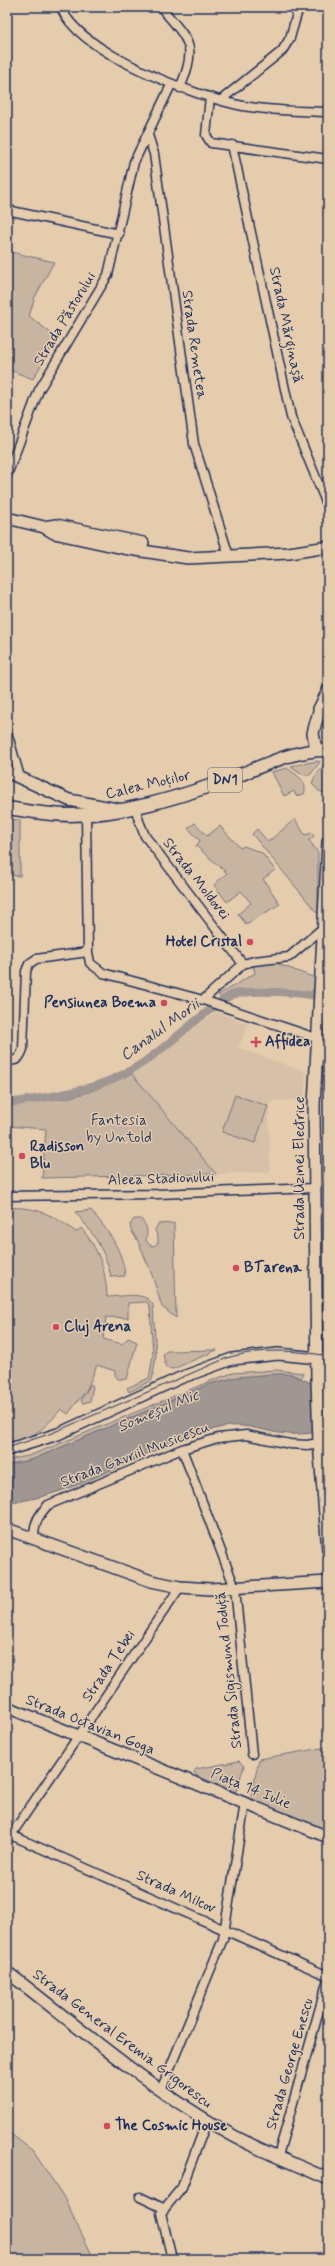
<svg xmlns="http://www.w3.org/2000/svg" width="335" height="2266" font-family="Mynerve,sans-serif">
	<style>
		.built { fill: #d6c0a7 }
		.green { fill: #c8b5a1; stroke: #727280 }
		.water { fill: #a09692; stroke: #6b6d7d }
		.pier { fill: #e5ccad }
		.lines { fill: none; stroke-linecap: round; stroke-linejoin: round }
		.canal { stroke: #a09692; stroke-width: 8 }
		.street-casing { stroke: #1b2f5e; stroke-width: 11 }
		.secondary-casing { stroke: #1b2f5e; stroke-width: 14 }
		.primary-casing { stroke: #1b2f5e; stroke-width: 15 }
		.street { stroke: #e5ccad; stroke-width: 8 }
		.secondary { stroke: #e5ccad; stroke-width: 11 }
		.primary { stroke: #e5ccad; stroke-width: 12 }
		.tram { stroke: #1b2f5e; stroke-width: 1 }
		.poi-dot { fill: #d1495b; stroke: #e5ccad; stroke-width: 1.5 }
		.labels { text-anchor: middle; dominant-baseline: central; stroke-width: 3; stroke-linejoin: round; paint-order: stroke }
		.shield { fill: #e5ccad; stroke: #585e76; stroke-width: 1 }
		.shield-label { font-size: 14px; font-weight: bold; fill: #1b2f5e }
		.street-label { font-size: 15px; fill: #1b2f5e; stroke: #e5ccad }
		.poi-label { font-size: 15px; font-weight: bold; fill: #1b2f5e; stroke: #e5ccad; text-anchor: start }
		.park-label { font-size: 15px; fill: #2c3c65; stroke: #e5ccad }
		.water-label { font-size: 16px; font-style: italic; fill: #2f3e66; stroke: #e5ccad }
	</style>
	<rect width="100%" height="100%" fill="#e5ccad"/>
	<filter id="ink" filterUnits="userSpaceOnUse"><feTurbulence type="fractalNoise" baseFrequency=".025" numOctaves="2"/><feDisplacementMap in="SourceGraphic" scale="8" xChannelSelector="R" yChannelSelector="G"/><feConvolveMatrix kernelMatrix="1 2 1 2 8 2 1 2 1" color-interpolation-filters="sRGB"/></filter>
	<g filter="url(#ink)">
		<path class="built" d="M 216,1012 L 248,1024 L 238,1048 L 306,1072 L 304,1100 L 272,1101 L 269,1106 L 270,1172 L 216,1174 L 132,1074 Z"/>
		<path class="green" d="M 7,251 L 54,262 L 35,297 L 29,316 L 57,338 L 33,379 L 7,369 Z
			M 318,761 L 320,762 L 310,775 L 304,775 L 291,766 Z
			M 324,764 L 328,768 L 328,794 L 319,791 L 312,784 L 314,778 Z
			M 287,768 C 296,775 309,781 304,794 L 296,796 L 294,791 L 284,796 L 272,772 Z
			M 7,819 L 20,820 L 20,876 L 7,875 Z
			M 295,819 L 305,835 L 312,833 L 314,836 L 309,840 L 318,853 L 318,914 L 252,834 L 257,829 L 268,842 Z
			M 195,823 L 207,836 L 220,826 L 240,848 L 244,846 L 262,853 L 275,870 L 263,879 L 280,904 L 246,924 L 238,914 L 251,903 L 241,891 L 227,902 L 214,885 L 227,873 L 196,846 L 200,841 L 188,828 Z
			M 276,963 L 315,978 L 314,990 L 312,990 L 312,993 C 291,990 240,983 224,998 L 218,995 L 255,973 L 253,965 Z
			M 132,1074 L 216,1174 L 42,1178 L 46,1129 L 7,1126 L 7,1106 L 67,1098 L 89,1092 Z
			M 235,1095 L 268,1106 L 255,1143 L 222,1132 Z
			M 7,1208 C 37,1206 53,1215 76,1232 L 81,1228 C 99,1249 106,1270 107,1297 C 122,1297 145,1290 153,1305 L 156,1357 L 152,1380 L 129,1392 L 127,1388 L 149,1378 L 153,1356 L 150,1307 L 147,1302 L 128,1303 L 128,1318 L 106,1317 L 103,1339 L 122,1344 L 128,1338 L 137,1342 L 127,1379 L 118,1379 L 115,1375 L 115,1371 L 97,1365 L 87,1389 L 68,1414 L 61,1409 C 46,1428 31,1440 7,1443 Z
			M 91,1210 C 107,1230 123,1249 125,1276 L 111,1277 C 106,1251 92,1231 75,1212 Z
			M 134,1219 L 141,1219 C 149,1229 147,1230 146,1241 L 150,1245 L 154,1246 L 158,1243 L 158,1238 L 155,1230 L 158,1224 L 174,1223 L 176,1318 L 162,1307 L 152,1275 L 139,1243 L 131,1230 L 130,1225 Z
			M 217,1350 L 173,1369 L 166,1368 L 163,1354 L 167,1351 Z
			M 276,1370 L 303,1373 L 301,1379 L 291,1374 L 185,1395 L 34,1459 L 7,1465 L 7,1460 L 28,1456 L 54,1446 L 218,1378 L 233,1373 Z
			M 91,1384 L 93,1386 L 90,1401 L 83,1403 L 81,1400 Z
			M 328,1747 L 328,1832 L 253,1800 L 251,1796 L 259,1759 Z
			M 239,1761 L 244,1766 L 236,1792 L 197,1776 L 194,1772 L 196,1769 Z
			M 7,2131 L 33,2151 L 63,2196 L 94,2259 L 7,2259 Z"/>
		<path class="water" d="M 275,1374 L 291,1374 L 309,1382 L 328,1383 L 328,1432 C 315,1432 302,1435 289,1434 C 265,1433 248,1422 223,1427 C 148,1443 85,1495 7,1503 L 7,1465 L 34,1459 L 209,1384 L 237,1377 Z"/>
		<path class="pier" d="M 313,1382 L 327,1383 L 328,1432 L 315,1432 Z"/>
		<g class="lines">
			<path class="canal" d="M 7,1103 C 54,1097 101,1090 141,1064 C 172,1043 199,1015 231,995 C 254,989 305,992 328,999"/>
			<g class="street-casing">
				<path id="street" d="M 61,7 C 78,53 197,97 243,106 C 271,111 300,111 328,112
					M 161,7 C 188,41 199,44 180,88
					M 210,97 L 206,135 L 211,143 L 328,159
					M 221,100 L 282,51 L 290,38 L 299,7
					M 148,135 L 154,154 L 194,444 L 229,556
					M 232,145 L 291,417 L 328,507
					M 7,210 L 119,234
					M 7,475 L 39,390 L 108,275 L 134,162 L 171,85
					M 7,732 L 20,777
					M 135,806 L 139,821 L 145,836 L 243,964
					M 86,815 L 88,952 L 90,963 L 103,973 L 203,1000 L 328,1042
					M 203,1000 L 243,964 L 254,961 L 289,957 L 324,927
					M 7,1060 C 17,1062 20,1058 23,1049 L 26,971 L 29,964 L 36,959 L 88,952
					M 7,1196 L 158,1194 L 315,1188
					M 182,1449 L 235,1588 L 252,1754
					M 35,1540 C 32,1526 38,1515 48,1505 L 182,1449 L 218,1438 L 246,1435 L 290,1444 L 307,1445 L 319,1443
					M 11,1835 L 328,1976
					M 7,1841 L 180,1587
					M 161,2090 L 223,1939 L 245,1803
					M 278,2156 L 328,1979
					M 140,2197 L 163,2208
					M 172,2259 L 161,2213 L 182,2187 L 207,2121"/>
			</g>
			<g class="secondary-casing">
				<path id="secondary" d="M 7,518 L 44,527 L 54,533 L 123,548 L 188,558 L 289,553 L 328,547
					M 44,527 L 56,525 L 143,543
					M 319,709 L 328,691
					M 316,750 L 313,733 L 319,711
					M 7,772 L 69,800 L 117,809
					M 328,842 L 314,1105 L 317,1380 L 319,1443 L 328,1550
					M 7,1450 L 58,1434 L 180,1378 L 232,1359 L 278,1354 L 328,1359
					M 7,1529 L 151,1581 L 180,1587 L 211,1589 L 328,1582
					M 7,1707 L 328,1837
					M 7,1972 C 75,2024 144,2084 218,2127 C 252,2148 291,2162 328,2179"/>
			</g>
			<g class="primary-casing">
				<path id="primary" d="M 7,808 C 28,811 49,815 70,815 C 121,815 176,798 224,781 C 258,769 291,749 328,750"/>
			</g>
			<use href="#street" class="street"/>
			<use href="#secondary" class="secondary"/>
			<use href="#primary" class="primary"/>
			<path class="tram" d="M 7,1448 L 52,1433 L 227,1358 C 260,1348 294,1350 328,1356"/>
		</g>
	</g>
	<g class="poi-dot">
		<circle cx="250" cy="942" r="4"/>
		<circle cx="164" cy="1003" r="4"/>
		<path d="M254 1036h4v4h4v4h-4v4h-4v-4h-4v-4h4z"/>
		<circle cx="22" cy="1156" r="4"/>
		<circle cx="236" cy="1268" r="4"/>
		<circle cx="56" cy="1327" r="4"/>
		<circle cx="107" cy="2126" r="4"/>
	</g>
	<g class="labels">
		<rect class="shield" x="208" y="768" width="34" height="24" rx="3"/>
		<g class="shield-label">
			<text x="225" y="780">DN1</text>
		</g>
		<g class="street-label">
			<text transform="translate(65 319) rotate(-59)">Strada Păstorului</text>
			<text transform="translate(286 325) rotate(78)">Strada Mărginașă</text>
			<text transform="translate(194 345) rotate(82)">Strada Remetea</text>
			<text transform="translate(148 785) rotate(-13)">Calea Moților</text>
			<text transform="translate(196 879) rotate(52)">Strada Moldovei</text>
			<text transform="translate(300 1168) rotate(-90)">Strada Uzinei Electrice</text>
			<text transform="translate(161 1179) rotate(-2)">Aleea Stadionului</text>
			<text transform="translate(135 1455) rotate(-21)">Strada Gavriil Musicescu</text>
			<text transform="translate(109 1666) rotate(-56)">Strada Țebei</text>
			<text transform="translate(229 1670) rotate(-96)">Strada Sigismund Toduță</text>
			<text transform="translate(90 1725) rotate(22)">Strada Octavian Goga</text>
			<text transform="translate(251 1789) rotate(22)">Piața 14 Iulie</text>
			<text transform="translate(176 1892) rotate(24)">Strada Milcov</text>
			<text transform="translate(122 2039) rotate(37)">Strada General Eremia Grigorescu</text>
			<text transform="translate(290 2064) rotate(-74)">Strada George Enescu</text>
		</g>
		<g class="poi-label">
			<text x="242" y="942" text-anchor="end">Hotel Cristal</text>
			<text x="156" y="1003" text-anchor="end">Pensiunea Boema</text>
			<text x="265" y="1042">Affidea</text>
			<text x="30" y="1147">Radisson<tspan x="30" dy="17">Blu</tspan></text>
			<text x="244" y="1268">BTarena</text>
			<text x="64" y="1327">Cluj Arena</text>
			<text x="115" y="2126">The Cosmic House</text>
		</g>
		<g class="park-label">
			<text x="119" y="1121">Fantesia<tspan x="119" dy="17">by Untold</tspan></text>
		</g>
		<g class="water-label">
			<text transform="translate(160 1030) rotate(-36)">Canalul Morii</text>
			<text transform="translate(158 1411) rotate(-23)">Someșul Mic</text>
		</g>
	</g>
	<rect width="335" height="2266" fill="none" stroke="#e5ccad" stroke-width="24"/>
	<rect x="12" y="12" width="311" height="2242" fill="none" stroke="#1b2f5e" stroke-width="1.5" filter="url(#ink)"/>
</svg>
